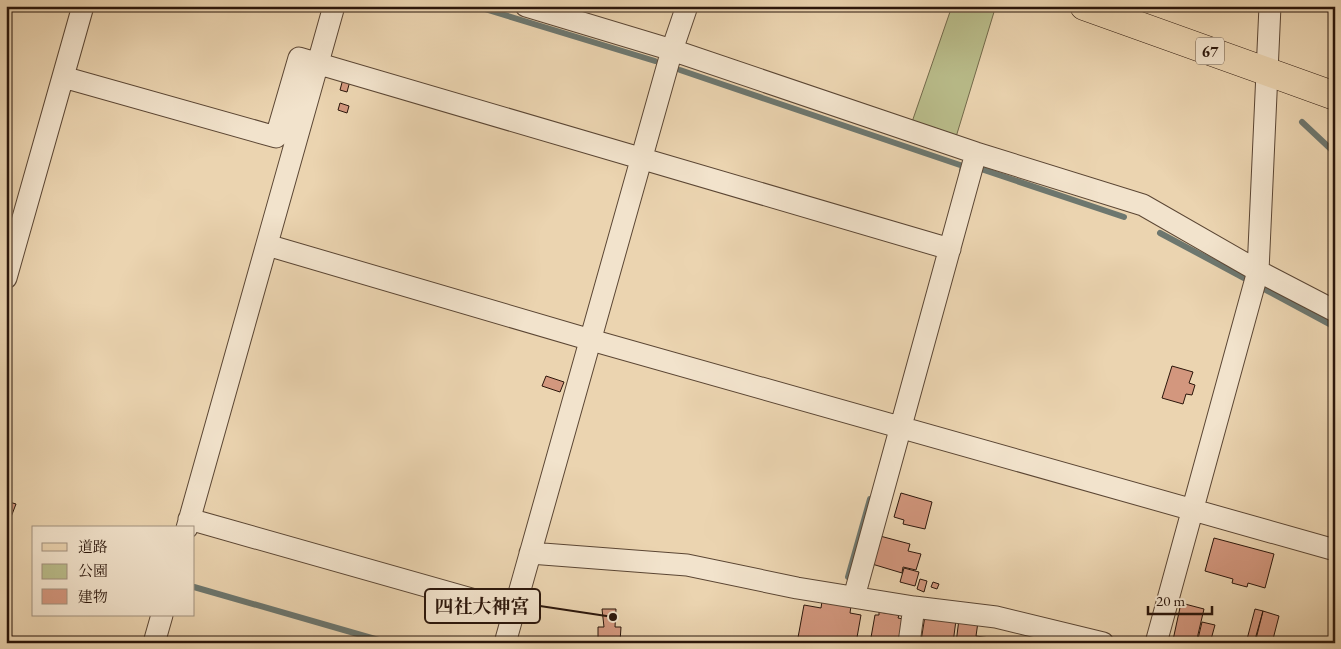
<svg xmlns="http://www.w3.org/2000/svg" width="1341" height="649" font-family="'EB Garamond','Noto Serif JP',serif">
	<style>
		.green { fill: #b9bc8a; stroke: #72694a }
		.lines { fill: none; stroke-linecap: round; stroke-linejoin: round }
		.stream { stroke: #6d776f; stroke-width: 6 }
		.building { fill: #d3977e; stroke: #2b160b }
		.minor-casing { stroke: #5b4634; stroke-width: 23 }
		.major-casing { stroke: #2b160b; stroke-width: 29 }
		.minor { stroke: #f2e3cc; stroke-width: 21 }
		.major { stroke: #ebd4b0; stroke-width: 28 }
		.labels { text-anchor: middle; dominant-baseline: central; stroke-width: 4.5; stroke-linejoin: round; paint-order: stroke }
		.shield { fill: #f2e3cc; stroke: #675445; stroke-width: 1 }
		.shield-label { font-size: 16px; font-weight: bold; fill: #2b160b }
		.leader { fill: none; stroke: #2b160b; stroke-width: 2 }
		.callout-dot { fill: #2b160b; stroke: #f2e3cc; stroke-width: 2 }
		.callout { fill: #f2e3cc; stroke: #2b160b; stroke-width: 2 }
		.callout-label { font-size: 19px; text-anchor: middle; font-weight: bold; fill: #2b160b }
	</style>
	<rect width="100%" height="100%" fill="#ebd4b0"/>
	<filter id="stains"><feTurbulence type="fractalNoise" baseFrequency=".004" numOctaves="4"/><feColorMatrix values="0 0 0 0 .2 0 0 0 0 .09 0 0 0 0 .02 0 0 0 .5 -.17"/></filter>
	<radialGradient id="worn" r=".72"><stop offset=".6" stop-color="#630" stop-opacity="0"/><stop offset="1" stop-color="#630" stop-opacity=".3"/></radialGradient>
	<path class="green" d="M 952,6 L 979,6 L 994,12 L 956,137 L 912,122 Z"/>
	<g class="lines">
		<path class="stream" d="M 475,6 L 655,61
			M 680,70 L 963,166 L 962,171
			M 1302,122 L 1335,153
			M 981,169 L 1124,217
			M 1160,233 L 1244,278
			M 1266,290 L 1335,327
			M 848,577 L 870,499
			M 194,587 L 389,643"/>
	</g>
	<path class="building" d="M 343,79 L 350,81 L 347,92 L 340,90 Z
		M 340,103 L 349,106 L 347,113 L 338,110 Z
		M 1172,366 L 1193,372 L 1189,383 L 1195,385 L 1192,395 L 1186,394 L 1183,404 L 1162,398 Z
		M 546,376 L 564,382 L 560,392 L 542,386 Z
		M 901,493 L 932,502 L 925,529 L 903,524 L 904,520 L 894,517 Z
		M 6,501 L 16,504 L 11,517 L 6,516 Z
		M 880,536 L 910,544 L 908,551 L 921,554 L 916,570 L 903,567 L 902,573 L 872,564 Z
		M 1214,538 L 1274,554 L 1265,588 L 1248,583 L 1247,587 L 1232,583 L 1233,579 L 1205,571 Z
		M 904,568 L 919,572 L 915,586 L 900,582 Z
		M 920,579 L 927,581 L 924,592 L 917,589 Z
		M 933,582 L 939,584 L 937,589 L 931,587 Z
		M 822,601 L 851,606 L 850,613 L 861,615 L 856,643 L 797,643 L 804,605 L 821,608 Z
		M 1181,603 L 1204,609 L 1196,643 L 1184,643 L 1173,640 Z
		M 602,609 L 616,609 L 615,627 L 621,627 L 620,642 L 598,641 L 598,627 L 604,627 Z
		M 1255,609 L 1263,611 L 1254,643 L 1246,643 Z
		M 1263,611 L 1279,616 L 1272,643 L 1255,643 Z
		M 879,612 L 899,615 L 898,618 L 903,619 L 900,643 L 870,643 L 875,615 L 879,615 Z
		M 925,616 L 956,620 L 953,643 L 921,641 Z
		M 959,619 L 978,622 L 976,636 L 990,638 L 989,643 L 956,643 Z
		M 1202,622 L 1215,625 L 1210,643 L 1197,643 Z"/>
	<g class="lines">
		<g class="minor-casing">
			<path id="minor" d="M 526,6 L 672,50 L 976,153 L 1143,205 L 1258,271 L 1335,311
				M 63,77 L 276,137 L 299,58 L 950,249
				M 267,245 L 591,340 L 1335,550
				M 6,278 L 83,6
				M 189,519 L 514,611
				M 187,528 L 334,6
				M 530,553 L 687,565 L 797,588 L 914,607 L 996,617 L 1103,643
				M 854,597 L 976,153
				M 154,643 L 162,615
				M 505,643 L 672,50 L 687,6
				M 909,643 L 914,607
				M 1156,643 L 1258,271 L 1270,6"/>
		</g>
		<g class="major-casing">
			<path id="major" d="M 1084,6 L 1335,96"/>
		</g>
		<use href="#minor" class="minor"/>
		<use href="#major" class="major"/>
	</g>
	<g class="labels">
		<rect class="shield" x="1196" y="37.5" width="28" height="27" rx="4"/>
		<g class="shield-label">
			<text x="1210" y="51">67</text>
		</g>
	</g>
	<path class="leader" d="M613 617L540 606"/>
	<circle class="callout-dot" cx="613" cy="617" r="5"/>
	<rect class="callout" x="425" y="589" width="115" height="34" rx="5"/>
	<g class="callout-label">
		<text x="482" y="613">四社大神宮</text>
	</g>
	<rect width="1341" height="649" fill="none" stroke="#ebd4b0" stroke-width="25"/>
	<rect x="8" y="8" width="1326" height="634" fill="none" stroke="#2b160b" stroke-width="2.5"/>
	<rect x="12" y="12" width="1316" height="624" fill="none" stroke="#2b160b"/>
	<rect x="32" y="526" width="162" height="90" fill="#f2e3cc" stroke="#a2917f"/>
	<rect x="42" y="543" width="25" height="8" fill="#ebd4b0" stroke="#a2917f"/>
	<text x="78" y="552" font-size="15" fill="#2b160b">道路</text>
	<rect x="42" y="564" width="25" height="15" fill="#b9bc8a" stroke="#a2917f"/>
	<text x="78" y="576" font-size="15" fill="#2b160b">公園</text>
	<rect x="42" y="589" width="25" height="15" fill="#d3977e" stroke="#a2917f"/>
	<text x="78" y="602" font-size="15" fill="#2b160b">建物</text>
	<path d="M1148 606v8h64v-8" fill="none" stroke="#2b160b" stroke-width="2.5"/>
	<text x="1156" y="606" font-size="15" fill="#2b160b" stroke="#f2e3cc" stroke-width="4" paint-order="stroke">20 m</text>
	<rect width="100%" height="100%" filter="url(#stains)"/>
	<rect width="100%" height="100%" fill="url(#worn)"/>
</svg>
